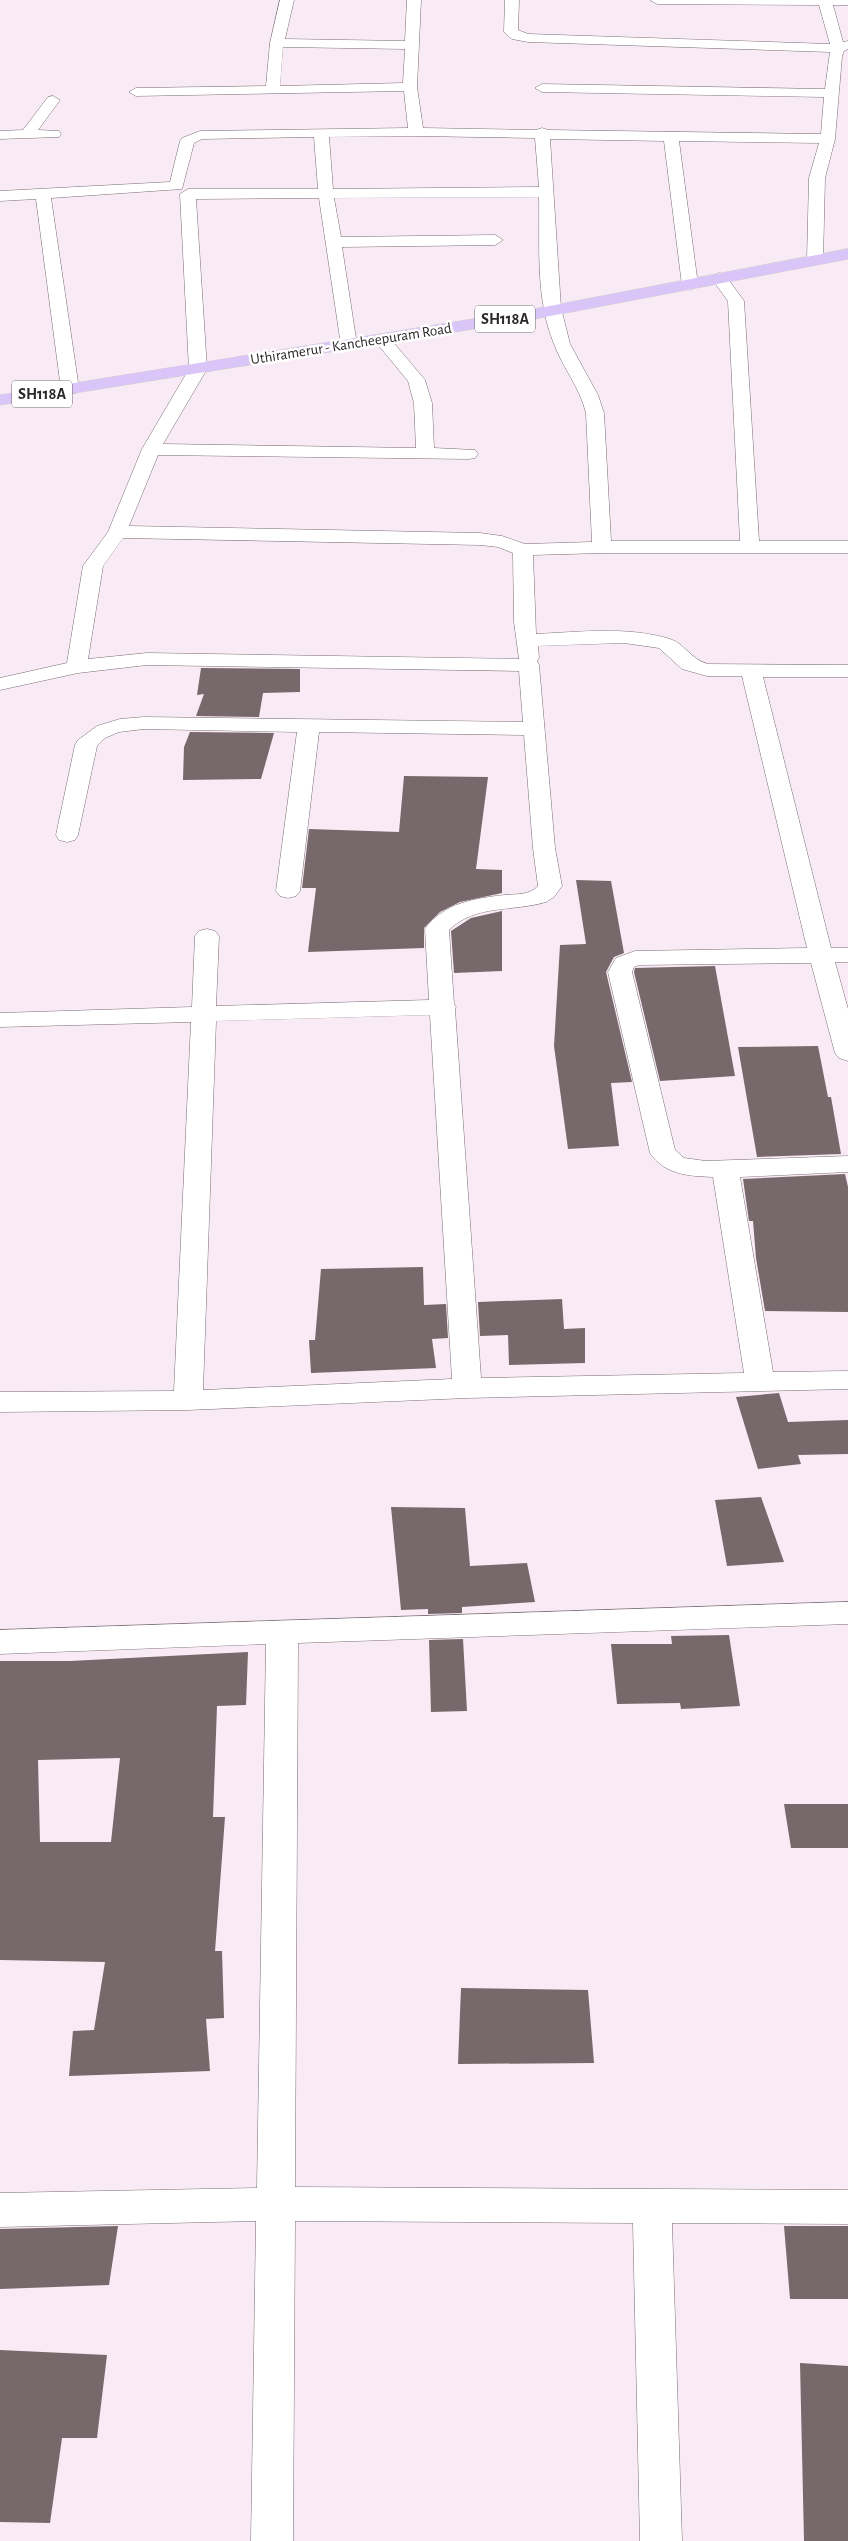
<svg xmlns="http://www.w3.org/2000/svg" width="848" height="2541" font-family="'Alegreya Sans',sans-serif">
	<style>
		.building { fill: #77686b; fill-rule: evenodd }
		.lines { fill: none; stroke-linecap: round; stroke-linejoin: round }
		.minor-casing { stroke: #786d75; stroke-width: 1 }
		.major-casing { stroke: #d0cfd0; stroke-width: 1 }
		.minor { fill: #fff; fill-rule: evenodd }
		.major { fill: #dac5f8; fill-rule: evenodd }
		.labels { text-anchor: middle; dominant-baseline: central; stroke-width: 5; stroke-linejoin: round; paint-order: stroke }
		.far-street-label { font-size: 15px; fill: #2b272a; stroke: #fff }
		.shield { fill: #fff; stroke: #6b686a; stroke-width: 1 }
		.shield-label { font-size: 16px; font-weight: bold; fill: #2b272a }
	</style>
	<rect width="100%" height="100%" fill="#f8ebf5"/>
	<path class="building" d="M 201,668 L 300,669 L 300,692 L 263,693 L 259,717 L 196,716 L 204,694 L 197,695 Z
		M 190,732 L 274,733 L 261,779 L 183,780 L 184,747 Z
		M 404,776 L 488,777 L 476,869 L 502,870 L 502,893 L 460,902 L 440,912 L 424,928 L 424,948 L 308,952 L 316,888 L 302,888 L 309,829 L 399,832 Z
		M 576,880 L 611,881 L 624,953 L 614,957 L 606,972 L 632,1082 L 611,1083 L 619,1146 L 568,1149 L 554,1046 L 560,945 L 586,944 Z
		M 502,911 L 502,971 L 454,973 L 451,931 L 471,918 Z
		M 715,966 L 735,1076 L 660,1081 L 634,972 L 635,968 Z
		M 818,1046 L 828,1097 L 831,1097 L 841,1154 L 757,1157 L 738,1047 Z
		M 845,1174 L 848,1187 L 848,1312 L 765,1311 L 756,1258 L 753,1221 L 749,1221 L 743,1179 Z
		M 423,1267 L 424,1305 L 446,1304 L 448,1338 L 432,1339 L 436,1368 L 311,1373 L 309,1340 L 315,1340 L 321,1269 Z
		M 562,1299 L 564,1329 L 585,1328 L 585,1363 L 509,1365 L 508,1335 L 480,1336 L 478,1302 Z
		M 779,1393 L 788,1422 L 848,1420 L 848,1454 L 798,1455 L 801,1464 L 758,1469 L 736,1397 Z
		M 761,1497 L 784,1562 L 727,1566 L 715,1500 Z
		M 391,1507 L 465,1508 L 470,1566 L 527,1563 L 535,1602 L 462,1607 L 462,1613 L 428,1614 L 428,1609 L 401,1610 Z
		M 729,1635 L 740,1706 L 681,1709 L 680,1703 L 617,1704 L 611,1644 L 672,1644 L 671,1636 Z
		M 463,1639 L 467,1711 L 431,1712 L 429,1640 Z
		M 248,1652 L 246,1705 L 217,1706 L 213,1817 L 225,1817 L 215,1951 L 222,1951 L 224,2018 L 206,2019 L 210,2071 L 69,2076 L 73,2031 L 94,2030 L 105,1962 L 0,1960 L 0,1661 L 70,1661 ZM 120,1758 L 111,1842 L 40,1842 L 38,1760 Z
		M 784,1804 L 848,1804 L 848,1848 L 791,1848 Z
		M 461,1988 L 588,1990 L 594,2063 L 458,2064 Z
		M 118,2226 L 109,2285 L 0,2289 L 0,2229 Z
		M 784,2226 L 848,2226 L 848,2299 L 790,2299 Z
		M 0,2350 L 107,2355 L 97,2438 L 62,2438 L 50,2523 L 0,2522 Z
		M 800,2363 L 848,2366 L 848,2541 L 804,2541 Z"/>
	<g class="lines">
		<g class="minor-casing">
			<path id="minor" d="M 280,0 L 294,0 L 285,39 L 405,41 L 407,0 L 421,0 L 417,87 L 423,128 L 536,130 L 542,128 L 548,130 L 821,134 L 824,97 L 542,92 L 535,88 L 542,84 L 825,89 L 830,52 L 528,42 L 512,39 L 504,32 L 505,0 L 519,0 L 518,30 L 528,34 L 830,44 L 819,5 L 657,4 L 650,0 L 848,0 L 848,5 L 833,5 L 843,42 L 848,41 L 848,49 L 844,51 L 842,56 L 835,139 L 825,178 L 823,260 L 821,263 L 809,263 L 807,260 L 809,178 L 819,143 L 679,141 L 698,285 L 690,290 L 682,285 L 664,141 L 550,139 L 561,308 L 570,344 L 598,395 L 604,413 L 611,541 L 740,541 L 728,301 L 711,278 L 719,273 L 725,275 L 744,301 L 759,541 L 848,541 L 848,553 L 602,553 L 533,555 L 536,634 C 580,632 627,626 670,639 C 684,643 690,659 708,664 L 848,665 L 848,677 L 763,677 L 831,948 L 848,948 L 848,962 L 835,962 L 848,1009 L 848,1061 L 839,1058 L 835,1053 L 811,963 L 639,965 L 634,967 L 632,972 L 675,1150 L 684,1158 L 706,1161 L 848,1156 L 848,1172 L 740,1177 L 773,1372 L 848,1371 L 848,1389 L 467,1398 L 188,1410 L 0,1412 L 0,1392 L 174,1391 L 191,1022 L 0,1027 L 0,1013 L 192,1007 L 195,936 L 199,931 L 207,929 L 215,931 L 219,936 L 216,1006 L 429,1000 L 425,929 C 443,903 476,898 505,895 C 517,894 530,895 538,886 L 533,848 L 524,735 L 319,732 L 300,891 L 296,896 L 288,898 L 280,896 L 276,891 L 297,732 L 144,729 L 119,732 L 105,738 L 97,746 L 78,835 L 75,840 L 67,842 L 59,840 L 56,835 L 75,745 L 78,740 L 97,726 L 120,719 L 144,717 L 523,722 L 519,671 L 147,665 L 78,673 L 0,690 L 0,678 L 67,663 L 83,566 L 108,532 L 142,449 L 189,369 L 180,194 L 188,189 L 318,189 L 314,137 L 202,139 L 194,143 L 182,189 L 51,198 L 79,389 L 76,393 L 64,393 L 61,389 L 36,199 L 0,201 L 0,191 L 170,182 L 180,141 L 182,138 L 200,131 L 408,128 L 404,91 L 136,96 L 129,92 L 136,88 L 266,86 L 270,43 ZM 283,47 L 405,49 L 403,83 L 280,86 ZM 416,136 L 535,138 L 539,187 L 333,189 L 329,137 ZM 539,197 C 540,245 535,298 554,344 C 563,368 580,388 586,413 L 592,542 L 525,544 L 502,536 L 480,533 L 129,526 L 158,455 L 469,459 L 475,458 L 478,454 L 475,450 L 434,448 L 432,403 L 425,380 L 388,336 L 376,336 L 374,340 L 408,381 L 414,403 L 416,448 L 163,444 L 207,369 L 196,199 L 319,198 L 341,345 L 343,349 L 355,349 L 357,345 L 342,247 L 495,245 L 503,240 L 495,235 L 341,237 L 334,198 ZM 123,538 L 480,545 L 498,547 L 513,553 L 514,622 L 519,659 L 147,653 L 88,659 L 103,566 ZM 624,643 L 659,648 L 682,669 L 707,676 L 742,676 L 807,948 L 635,951 L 616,958 L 608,972 L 650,1153 C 665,1175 689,1176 713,1177 L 744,1373 L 481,1378 L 455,1009 L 456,1007 L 454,1004 L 449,930 C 475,904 513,912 546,902 L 554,897 L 562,886 L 555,848 L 539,665 L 537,661 L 539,658 L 538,646 ZM 430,1015 L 452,1379 L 203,1390 L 216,1021 Z
				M 53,96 L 60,100 L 38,130 L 59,131 L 61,134 L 59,137 L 0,139 L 0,131 L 23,130 L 48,97 Z
				M 848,1602 L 848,1624 L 298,1643 L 295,2187 L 848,2190 L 848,2224 L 672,2223 L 682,2541 L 640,2541 L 633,2223 L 295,2221 L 293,2541 L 251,2541 L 256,2221 L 0,2227 L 0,2193 L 257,2188 L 266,1644 L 0,1654 L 0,1630 Z"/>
		</g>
		<g class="major-casing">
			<path id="major" d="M 848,249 L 848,259 L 529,320 L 0,405 L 0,395 L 529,310 Z"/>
		</g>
		<use href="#minor" class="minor"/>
		<use href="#major" class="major"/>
	</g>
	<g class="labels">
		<g class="far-street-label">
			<text transform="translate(351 344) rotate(-9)">Uthiramerur - Kancheepuram Road</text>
		</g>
		<g class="shield">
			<rect x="475" y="305.5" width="60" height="27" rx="4"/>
			<rect x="12" y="380.5" width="60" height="27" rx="4"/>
		</g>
		<g class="shield-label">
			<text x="505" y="319">SH118A</text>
			<text x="42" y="394">SH118A</text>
		</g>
	</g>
</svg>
